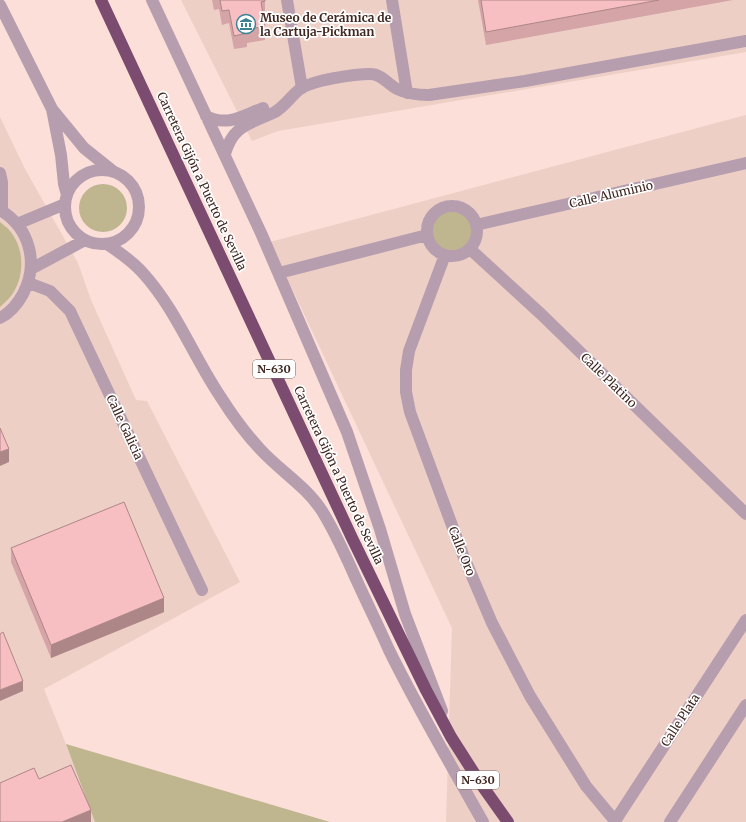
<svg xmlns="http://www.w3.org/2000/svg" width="746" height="822" font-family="Merriweather,serif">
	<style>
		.built { fill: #eecfc6 }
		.green { fill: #bfb690 }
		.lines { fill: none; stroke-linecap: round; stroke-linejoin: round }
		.minor { stroke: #b69eaf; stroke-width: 12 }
		.highway { stroke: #7b4c70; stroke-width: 12 }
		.wall { fill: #d4a4a6 }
		.shaded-wall { fill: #ad8687 }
		.building { fill: #f7bfc1; stroke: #ad8687 }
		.labels { text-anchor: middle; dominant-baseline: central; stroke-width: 3.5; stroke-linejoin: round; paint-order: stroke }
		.shield { fill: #fff; stroke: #796863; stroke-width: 1 }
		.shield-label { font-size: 11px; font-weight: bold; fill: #402720 }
		.poi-label { font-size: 12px; font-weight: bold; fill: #402720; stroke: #fff; text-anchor: start }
		.street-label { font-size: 12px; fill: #402720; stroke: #fff }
	</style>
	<rect width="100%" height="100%" fill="#fbdfd8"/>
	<path class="built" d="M 181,0 L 746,0 L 746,52 L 278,131 L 252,141 Z
		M 746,115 L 746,822 L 446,822 L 452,628 L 270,242 Z
		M 0,117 L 25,169 L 78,263 L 91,300 L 136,400 L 147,401 L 240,582 L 44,689 L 97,822 L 0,822 Z"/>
	<path class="green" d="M79 208a24 24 0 1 1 48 0a24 24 0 1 1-48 0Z
		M427 231a25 25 0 1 1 50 0a25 25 0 1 1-50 0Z
		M 0,222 C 3,225 7,227 10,231 C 25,249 25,277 11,296 C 8,300 4,303 0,307 Z
		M 66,744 L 330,822 L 95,822 Z"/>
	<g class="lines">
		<path class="minor" d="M 152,0 L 261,233 L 347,432 L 380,529 L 405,614 L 442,711
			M 287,0 L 302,88
			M 392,0 L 407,93
			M 0,5 L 52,109
			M 206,116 C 228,127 242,116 263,108
			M 225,154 C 233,124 251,124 275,112 C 285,106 291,96 300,89 C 313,80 354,74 371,74 C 381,74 388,84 397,89 C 407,94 418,95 429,95 L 525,81 L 746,41
			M65 207a37 37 0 1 1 74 0a37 37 0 1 1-74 0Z
			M 0,173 L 2,182 L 2,210
			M 67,195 L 64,184 L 61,155 L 52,109 L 84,148 L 114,172
			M427 231a25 25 0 1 1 50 0a25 25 0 1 1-50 0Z
			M 0,210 C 30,228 39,263 23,294 C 18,303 10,313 0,318
			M 17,224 L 65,204
			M 476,225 L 746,163
			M 107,244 C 119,252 132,261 142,272 C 176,309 193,356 220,396 C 232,415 245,433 260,449 C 280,471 306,486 322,511 C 334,530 343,550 352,570 C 364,597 377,623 389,650 C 418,709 451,765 483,822
			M 470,249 L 542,315 L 746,514
			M 445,255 L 409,351 L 406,370 L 406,392 L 410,412 L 463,555 L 492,623 L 530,696 L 586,786 L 616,822
			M 31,269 L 85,240
			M 279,273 L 427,235
			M 29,283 L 50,291 L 70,311 L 202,590
			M 615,821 L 746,620
			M 670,822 L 746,705"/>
		<path class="highway" d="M 101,0 L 352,538 L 426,690 L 451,737 L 481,784 L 508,822"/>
	</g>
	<path class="wall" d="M 212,0 L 265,0 L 265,14 L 263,15 L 265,26 L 265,40 L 247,43 L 247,47 L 234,49 L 229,23 L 222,25 L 219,9 L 214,10 Z
		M 478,0 L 733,0 L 486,45 Z
		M 11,548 L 164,612 L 51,658 L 11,562 Z"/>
	<path class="shaded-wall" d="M 9,449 L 9,462 L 0,466 L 0,452 Z
		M 164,598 L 164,612 L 51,658 L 51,645 Z
		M 23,681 L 23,691 L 0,701 L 0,690 Z
		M 91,810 L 91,822 L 62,822 Z"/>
	<path class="building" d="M 220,0 L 265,0 L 265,1 L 261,2 L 265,26 L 246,30 L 247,33 L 234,36 L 229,10 L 222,11 Z
		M 481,0 L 659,0 L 486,32 Z
		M 0,428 L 9,449 L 0,452 Z
		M 124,502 L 164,598 L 51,645 L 11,548 Z
		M 3,632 L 23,681 L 0,690 L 0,634 Z
		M 71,765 L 91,810 L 62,822 L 0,822 L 0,783 L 34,768 L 39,779 Z"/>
	<defs>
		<g id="museum-ring" transform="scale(1)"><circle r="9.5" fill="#fff" stroke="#3e8192" stroke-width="1.5"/><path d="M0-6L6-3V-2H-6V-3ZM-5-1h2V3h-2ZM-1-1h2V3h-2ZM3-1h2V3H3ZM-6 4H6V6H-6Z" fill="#3e8192"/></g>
	</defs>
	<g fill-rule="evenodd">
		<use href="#museum-ring" x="246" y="24"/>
	</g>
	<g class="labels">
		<g class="shield">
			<rect x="253" y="360" width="42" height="18" rx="3"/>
			<rect x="457" y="771" width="42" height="18" rx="3"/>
		</g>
		<g class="shield-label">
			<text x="274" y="369">N-630</text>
			<text x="478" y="780">N-630</text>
		</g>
		<g class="poi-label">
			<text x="260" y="17">Museo de Cerámica de<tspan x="260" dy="14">la Cartuja-Pickman</tspan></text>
		</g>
		<g class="street-label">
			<text transform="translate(202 181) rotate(65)">Carretera Gijón a Puerto de Sevilla</text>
			<text transform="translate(611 194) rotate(-13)">Calle Aluminio</text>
			<text transform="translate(609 380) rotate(44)">Calle Platino</text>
			<text transform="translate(125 427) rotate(65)">Calle Galicia</text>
			<text transform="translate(339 475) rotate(65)">Carretera Gijón a Puerto de Sevilla</text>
			<text transform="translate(462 551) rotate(68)">Calle Oro</text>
			<text transform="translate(680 720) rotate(-57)">Calle Plata</text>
		</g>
	</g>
</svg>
